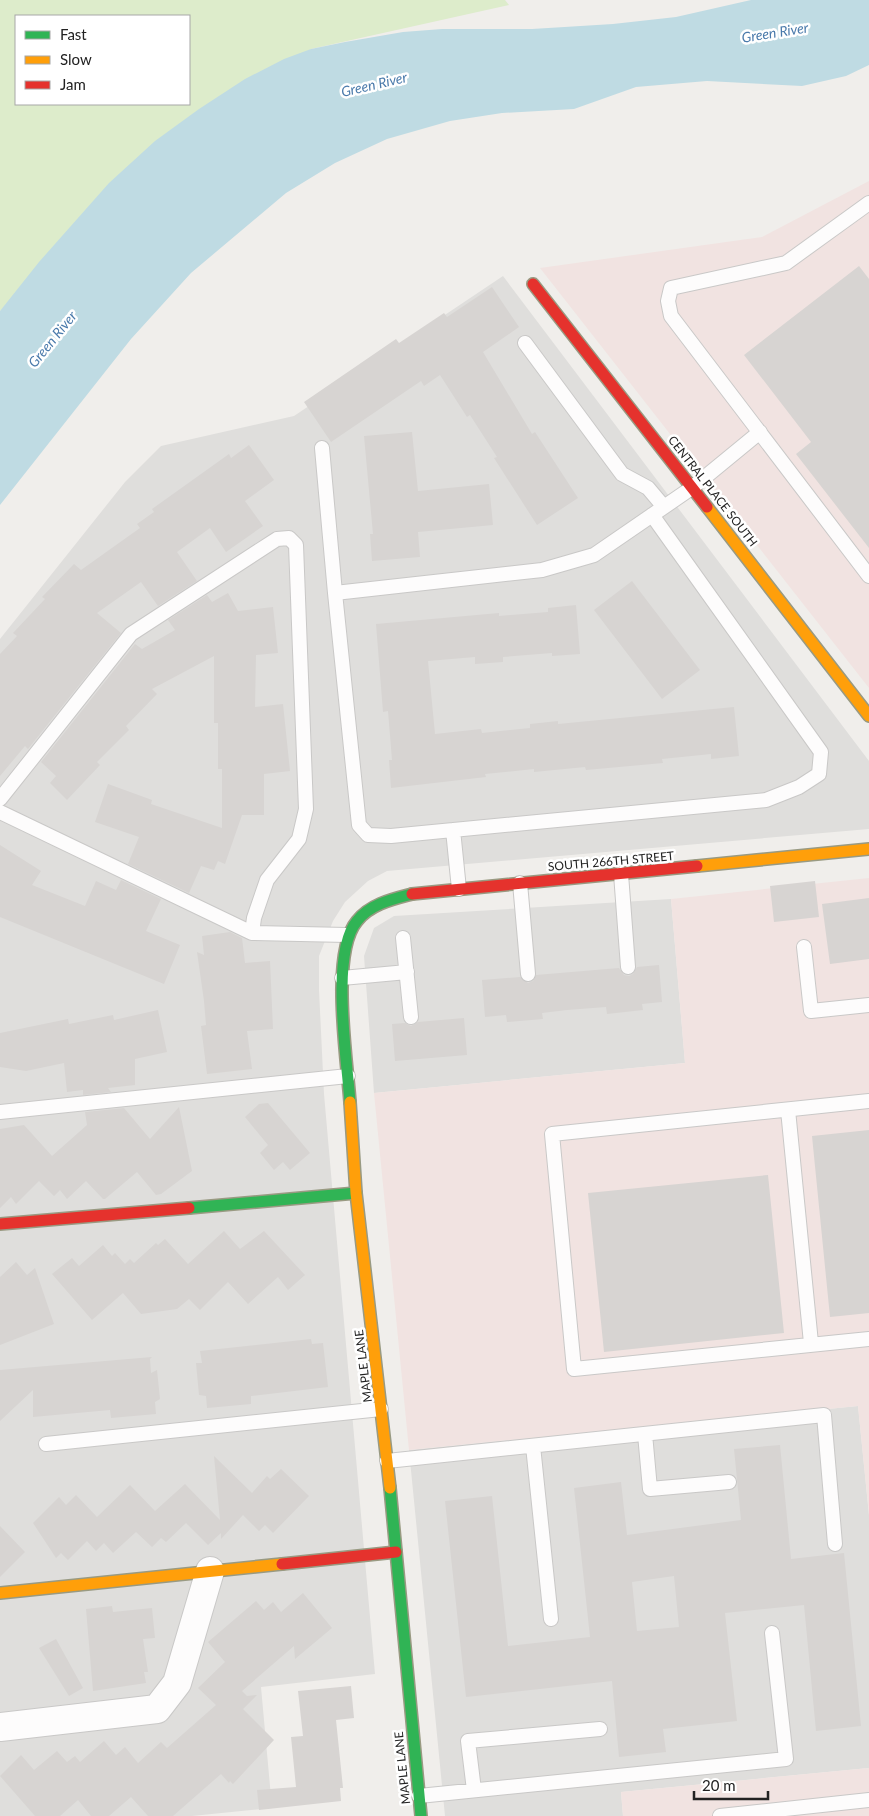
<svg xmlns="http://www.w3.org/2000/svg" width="869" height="1816" font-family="Lato,sans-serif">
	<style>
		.residential { fill: #dfdedc }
		.commercial { fill: #f1e3e1 }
		.grass { fill: #ddeccb; fill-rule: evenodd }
		.water { fill: #bfdbe3 }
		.building { fill: #d7d4d2; fill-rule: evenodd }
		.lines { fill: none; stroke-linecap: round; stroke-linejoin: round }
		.lane-casing { stroke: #c9c8c7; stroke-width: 16 }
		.street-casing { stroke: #c9c8c7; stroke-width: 30 }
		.fast-casing { stroke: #999a82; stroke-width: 14 }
		.slow-casing { stroke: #999a82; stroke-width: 14 }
		.jam-casing { stroke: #999a82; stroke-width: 14 }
		.lane { stroke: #fdfcfc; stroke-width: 14 }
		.street { stroke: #fdfcfc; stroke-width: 28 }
		.fast { stroke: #30b455; stroke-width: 11 }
		.slow { stroke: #ff9f0a; stroke-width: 11 }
		.jam { stroke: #e5322d; stroke-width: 11 }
		.labels { text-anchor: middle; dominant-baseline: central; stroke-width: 5; stroke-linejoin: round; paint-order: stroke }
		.street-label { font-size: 12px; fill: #222; stroke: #fff }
		.water-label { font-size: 14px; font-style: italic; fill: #4a7aab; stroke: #fff }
	</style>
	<rect width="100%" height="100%" fill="#f0eeeb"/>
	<path class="residential" d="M 503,276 L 869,761 L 869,829 L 387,871 L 368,881 L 345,902 L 333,921 L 319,956 L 319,990 L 324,1094 L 375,1674 L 261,1687 L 272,1808 L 192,1816 L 0,1816 L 0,639 L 125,482 L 161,446 L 294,416 Z
		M 671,899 L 685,1063 L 374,1093 L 364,956 L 374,928 L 394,916 Z
		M 858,1406 L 869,1515 L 869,1768 L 621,1792 L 623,1816 L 445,1816 L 409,1450 Z"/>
	<path class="commercial" d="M 869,181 L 869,688 L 540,268 L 762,237 Z
		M 869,878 L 869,1515 L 858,1406 L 409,1450 L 374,1093 L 685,1063 L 671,899 Z
		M 869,1768 L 869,1816 L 623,1816 L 621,1792 Z"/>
	<path class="grass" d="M 0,0 L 505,0 L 509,5 L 311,49 L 0,311 ZM 16,16 L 189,16 L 189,104 L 16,104 Z"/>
	<path class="water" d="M 751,0 L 869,0 L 869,65 L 846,76 L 802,86 L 707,81 L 636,87 L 574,109 L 502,113 L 450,121 L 387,139 L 335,163 L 286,193 L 191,273 L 131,339 L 0,505 L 0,311 L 39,262 L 109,183 L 155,141 L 199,109 L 245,79 L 284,59 L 311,49 L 345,42 L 403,32 L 442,29 L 532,29 L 613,24 L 676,17 Z"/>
	<path class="building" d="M 859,266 L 869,279 L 869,548 L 796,454 L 811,442 L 744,355 Z
		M 492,287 L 519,327 L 483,352 L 532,434 L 535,432 L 578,498 L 537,525 L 494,458 L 497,457 L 470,415 L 467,417 L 440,375 L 424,386 L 421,381 L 331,442 L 304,402 L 396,339 L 399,343 L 444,313 L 447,317 Z
		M 412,432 L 418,491 L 489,484 L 493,525 L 418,532 L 420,557 L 372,561 L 370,534 L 373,534 L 364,436 Z
		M 249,445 L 274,480 L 245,501 L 263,526 L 226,552 L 210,528 L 177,552 L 197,581 L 158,606 L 141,582 L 97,613 L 121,633 L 28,749 L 25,746 L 0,776 L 0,654 L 17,636 L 13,633 L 45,599 L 42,597 L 74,564 L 81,570 L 140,528 L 137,524 L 154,512 L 152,509 L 229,454 L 231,458 Z
		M 632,581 L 700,670 L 662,699 L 594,610 Z
		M 228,593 L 238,611 L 273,607 L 278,653 L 256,655 L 255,707 L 283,704 L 290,771 L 264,774 L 264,815 L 242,815 L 225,864 L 218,861 L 214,870 L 201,866 L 189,893 L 128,864 L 139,837 L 95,822 L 108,784 L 152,800 L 151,804 L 222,828 L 222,769 L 218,769 L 218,723 L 214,723 L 214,656 L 152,689 L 157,694 L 126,726 L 129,730 L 97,762 L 100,765 L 67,800 L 50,783 L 56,776 L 41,762 L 135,644 L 142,649 L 175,630 L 168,620 L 207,595 L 212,602 Z
		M 576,605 L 580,654 L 552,656 L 552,653 L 503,657 L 503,662 L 475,664 L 475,657 L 428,661 L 435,734 L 481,729 L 482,733 L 530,728 L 530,724 L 558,721 L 558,724 L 734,707 L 739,756 L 711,759 L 711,754 L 662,759 L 663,763 L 586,770 L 585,767 L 534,772 L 534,769 L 485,774 L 486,777 L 391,788 L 389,760 L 392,760 L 388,711 L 383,712 L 376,624 L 499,613 L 499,616 L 548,612 L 548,608 Z
		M 0,845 L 41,871 L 32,885 L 85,906 L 96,881 L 116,890 L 121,880 L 161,899 L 146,931 L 180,945 L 164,984 L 0,917 Z
		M 815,881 L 819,917 L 774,922 L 770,886 Z
		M 869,898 L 869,959 L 830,964 L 822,904 Z
		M 230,932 L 242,938 L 245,963 L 270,961 L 273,1029 L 247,1031 L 252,1069 L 207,1074 L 201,1026 L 206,1025 L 204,1001 L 197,952 L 204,955 L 202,936 Z
		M 659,965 L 662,1002 L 642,1004 L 643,1010 L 607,1014 L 606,1007 L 567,1010 L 542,1013 L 543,1019 L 507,1022 L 506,1015 L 485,1017 L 482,980 L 520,977 L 528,983 L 533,981 L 536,975 L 619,968 L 624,975 L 629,976 L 633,974 L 637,967 Z
		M 158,1010 L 167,1052 L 135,1059 L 135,1085 L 108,1088 L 111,1092 L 83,1095 L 83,1090 L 67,1092 L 64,1063 L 26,1071 L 0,1067 L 0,1033 L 68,1019 L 69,1024 L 113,1015 L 114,1020 Z
		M 464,1018 L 467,1055 L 395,1061 L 392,1024 L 405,1023 L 411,1026 L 418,1022 Z
		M 268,1103 L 310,1153 L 290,1170 L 283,1162 L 274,1170 L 260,1153 L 268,1145 L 245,1117 L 259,1104 Z
		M 179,1107 L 192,1171 L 161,1194 L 156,1195 L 137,1172 L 105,1199 L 103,1199 L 86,1181 L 67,1199 L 60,1190 L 54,1196 L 39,1181 L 16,1204 L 11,1197 L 0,1208 L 0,1129 L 24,1125 L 52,1156 L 87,1125 L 85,1112 L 124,1108 L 150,1139 Z
		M 869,1130 L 869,1313 L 830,1317 L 812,1136 Z
		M 768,1175 L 784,1333 L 604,1352 L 588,1193 Z
		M 224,1231 L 240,1249 L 264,1231 L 305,1275 L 288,1290 L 278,1277 L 248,1304 L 228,1282 L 200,1310 L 189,1299 L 177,1309 L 141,1314 L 123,1293 L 92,1320 L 52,1274 L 72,1258 L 79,1266 L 103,1245 L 112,1256 L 115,1253 L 125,1264 L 130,1259 L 134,1263 L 156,1243 L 158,1245 L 165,1239 L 188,1264 Z
		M 16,1262 L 27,1275 L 35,1268 L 54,1324 L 0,1345 L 0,1277 Z
		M 311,1339 L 312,1344 L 323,1343 L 328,1387 L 251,1396 L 251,1404 L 207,1408 L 206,1396 L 199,1395 L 196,1363 L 202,1363 L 200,1351 Z
		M 152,1357 L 150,1359 L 151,1373 L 157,1370 L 160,1399 L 155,1402 L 156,1414 L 111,1418 L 110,1410 L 33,1417 L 33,1390 L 0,1421 L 0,1370 Z
		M 780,1445 L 791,1559 L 844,1553 L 861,1726 L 816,1731 L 804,1605 L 725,1613 L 737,1721 L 663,1729 L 666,1752 L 619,1757 L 612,1681 L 466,1697 L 445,1501 L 492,1496 L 508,1646 L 590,1637 L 574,1488 L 621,1482 L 627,1535 L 741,1520 L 734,1449 ZM 674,1576 L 679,1627 L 637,1631 L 632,1582 Z
		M 214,1456 L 252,1493 L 267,1476 L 270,1479 L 281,1469 L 309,1496 L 273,1533 L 265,1525 L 259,1531 L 243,1515 L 221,1539 L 221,1533 L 208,1545 L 186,1523 L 166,1542 L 161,1538 L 152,1547 L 136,1532 L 113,1553 L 104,1543 L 96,1551 L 87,1541 L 68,1560 L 61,1553 L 56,1558 L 33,1523 L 59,1497 L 66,1505 L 76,1495 L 97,1517 L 130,1485 L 155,1511 L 185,1484 L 220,1520 Z
		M 0,1526 L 25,1552 L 0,1577 Z
		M 303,1593 L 332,1628 L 295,1659 L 294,1646 L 242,1691 L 247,1696 L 257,1695 L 243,1709 L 274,1740 L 233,1784 L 230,1781 L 229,1783 L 221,1774 L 173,1816 L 148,1816 L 131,1797 L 109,1816 L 91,1816 L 78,1800 L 60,1816 L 35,1816 L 0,1776 L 21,1755 L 34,1770 L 57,1751 L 67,1762 L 75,1756 L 80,1762 L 104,1741 L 116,1755 L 125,1747 L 138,1763 L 161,1742 L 167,1748 L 216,1705 L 198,1688 L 225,1662 L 208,1642 L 256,1601 L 264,1610 L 273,1602 L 281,1612 Z
		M 112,1606 L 113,1612 L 152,1608 L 155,1638 L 143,1639 L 148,1672 L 144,1672 L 146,1683 L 93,1691 L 86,1609 Z
		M 56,1639 L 83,1688 L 69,1696 L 39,1648 Z
		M 351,1686 L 354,1718 L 336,1720 L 343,1788 L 340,1788 L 341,1801 L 259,1810 L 257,1790 L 296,1787 L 291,1737 L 303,1736 L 298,1691 Z"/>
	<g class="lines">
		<g class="lane-casing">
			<path id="lane" d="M 869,203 L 786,263 L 671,288 L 668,301 L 671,316 L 869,576
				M 525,343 L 622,474 L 648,488 L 664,507
				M 322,448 L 335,593 L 542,570 L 594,555 L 693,487 L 760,432
				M 335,593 L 359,825 L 368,835 L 391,836 L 766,800 L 799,787 L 819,774 L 821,752 L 652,515
				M 0,799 L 131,634 L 277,539 L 289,538 L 296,545 L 306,809 L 299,839 L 267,880 L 254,918 L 252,933 L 347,935
				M 0,812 L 252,933
				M 453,830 L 459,889
				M 621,874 L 628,967
				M 520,883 L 528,974
				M 403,938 L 411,1017
				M 804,947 L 811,1011 L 869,1005
				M 342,978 L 407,972
				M 869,1101 L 552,1134 L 574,1369 L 869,1339
				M 788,1110 L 811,1343
				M 0,1112 L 348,1076
				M 645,1434 L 650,1489 L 729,1482
				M 46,1444 L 381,1409
				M 533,1446 L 551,1619
				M 387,1461 L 824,1415 L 835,1544
				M 474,1790 L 468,1741 L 600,1729
				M 419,1796 L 786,1759 L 772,1633
				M 720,1816 L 869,1800"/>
		</g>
		<g class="street-casing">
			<path id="street" d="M 0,1727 L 157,1709 L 177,1683 L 210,1571"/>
		</g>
		<g class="fast-casing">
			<path id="fast" d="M 350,1102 C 347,1059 330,953 357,921 C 370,904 393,899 412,894
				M 189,1208 L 356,1193
				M 390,1488 L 421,1816"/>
		</g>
		<g class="slow-casing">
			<path id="slow" d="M 707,507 L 869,716
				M 697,866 L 869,849
				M 350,1102 L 356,1193 L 390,1488
				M 0,1593 L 282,1564"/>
		</g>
		<g class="jam-casing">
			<path id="jam" d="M 533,284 L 707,507
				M 412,894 L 697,866
				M 0,1224 L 189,1208
				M 282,1564 L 396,1552"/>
		</g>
		<use href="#lane" class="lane"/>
		<use href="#street" class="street"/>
		<use href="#fast" class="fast"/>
		<use href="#slow" class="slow"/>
		<use href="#jam" class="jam"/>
	</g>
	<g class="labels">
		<g class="street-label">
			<text transform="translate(713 491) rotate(52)">CENTRAL PLACE SOUTH</text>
			<text transform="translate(611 861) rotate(-5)">SOUTH 266TH STREET</text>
			<text transform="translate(363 1366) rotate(-97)">MAPLE LANE</text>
			<text transform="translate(402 1768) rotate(-96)">MAPLE LANE</text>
		</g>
		<g class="water-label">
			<text transform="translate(775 32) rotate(-9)">Green River</text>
			<text transform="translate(374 84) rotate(-13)">Green River</text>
			<text transform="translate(52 339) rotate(-51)">Green River</text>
		</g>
	</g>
	<rect x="15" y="15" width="175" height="90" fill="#ffffff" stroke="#a7a7a7"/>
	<rect x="25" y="31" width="25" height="8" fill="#30b455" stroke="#a7a7a7"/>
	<text x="60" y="40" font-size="15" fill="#222222">Fast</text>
	<rect x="25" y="56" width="25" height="8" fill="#ff9f0a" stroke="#a7a7a7"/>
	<text x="60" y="65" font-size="15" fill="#222222">Slow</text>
	<rect x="25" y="81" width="25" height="8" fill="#e5322d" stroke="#a7a7a7"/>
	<text x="60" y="90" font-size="15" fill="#222222">Jam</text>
	<path d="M694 1791v8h74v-8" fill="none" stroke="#222222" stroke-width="2.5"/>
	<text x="702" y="1791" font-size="15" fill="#222222" stroke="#ffffff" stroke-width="4" paint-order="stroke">20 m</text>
</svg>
